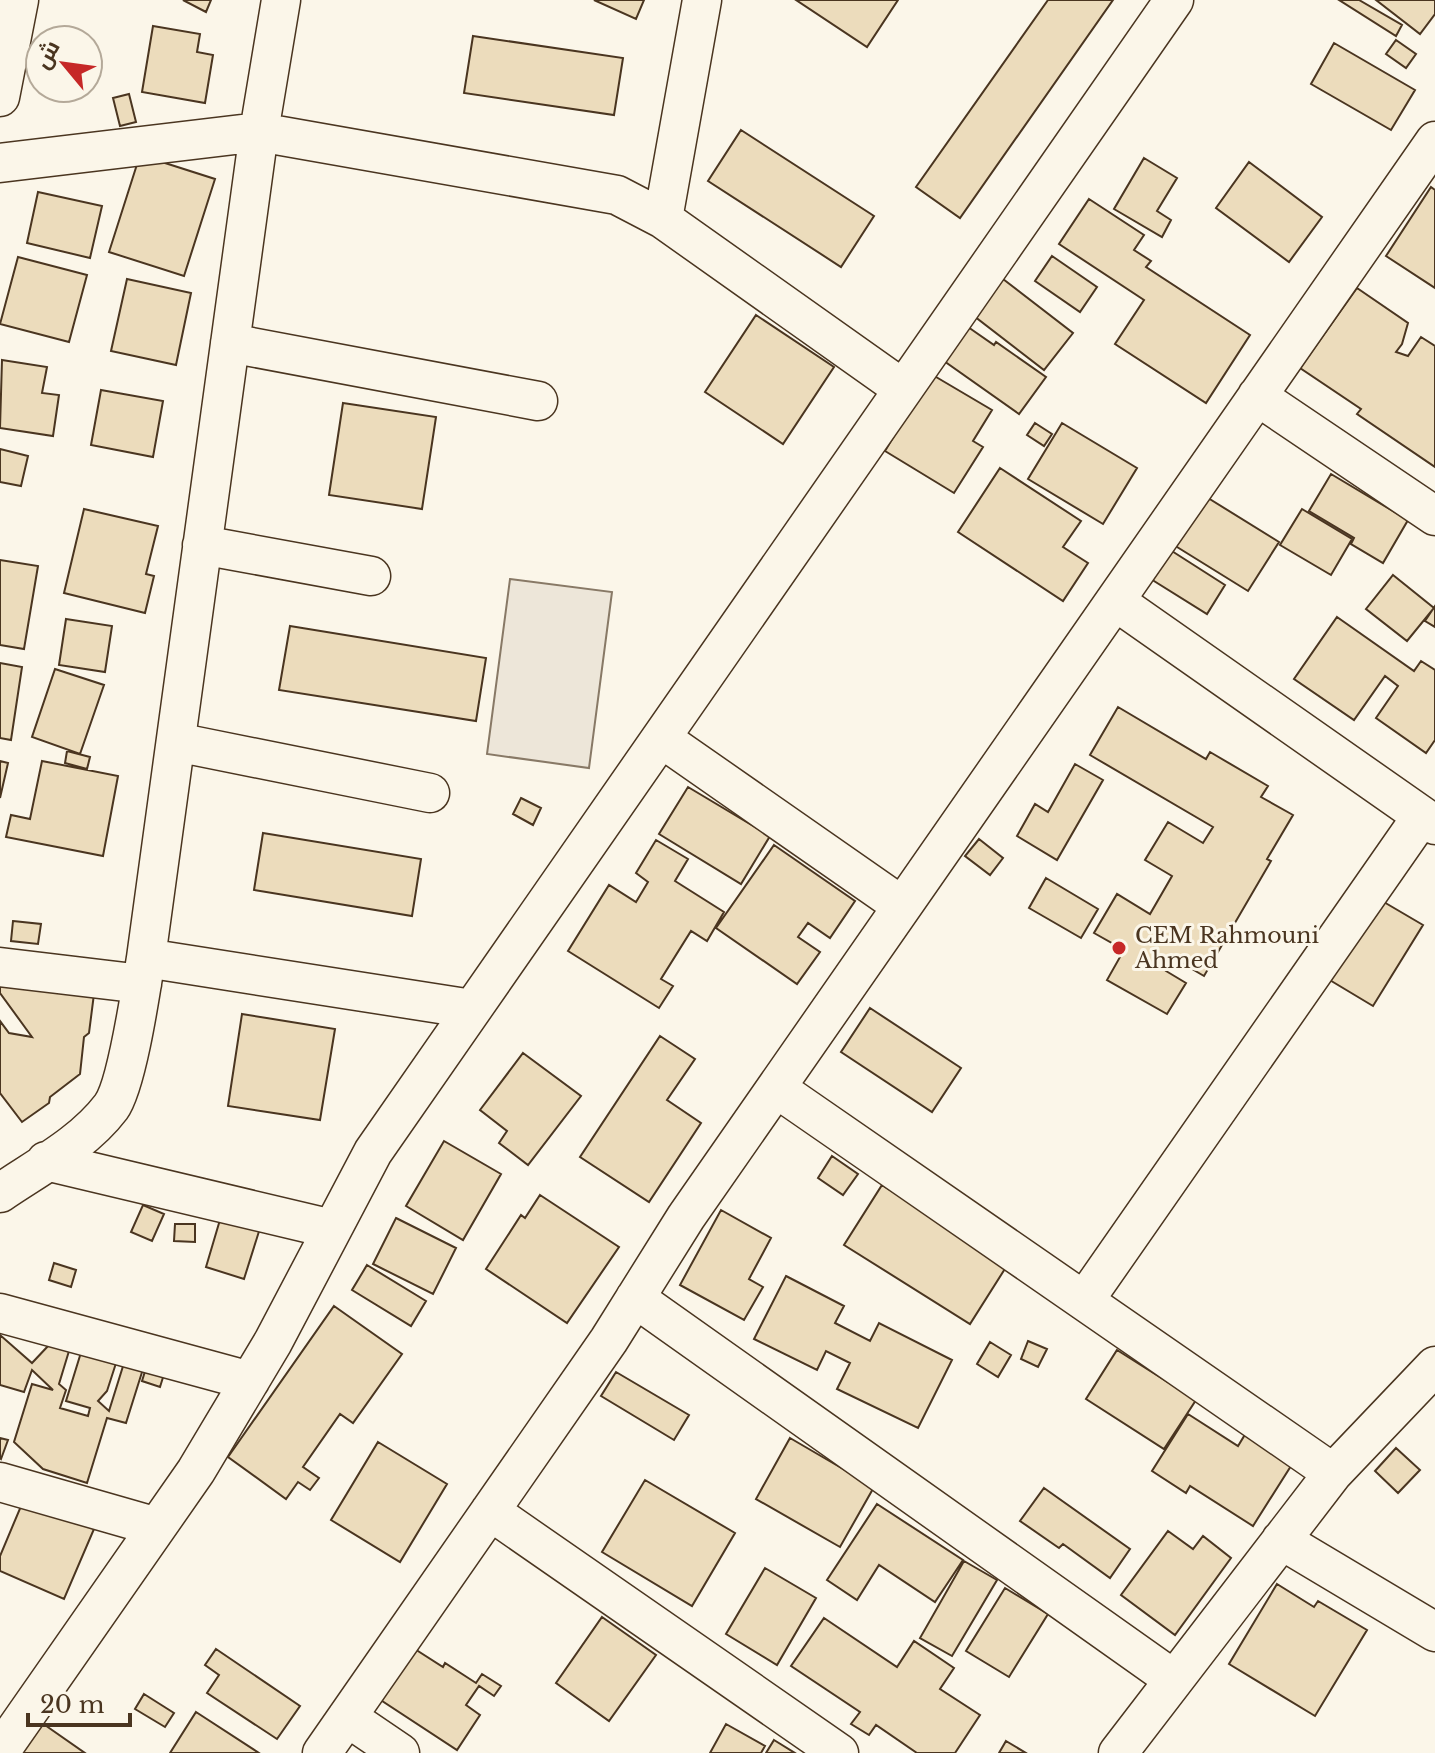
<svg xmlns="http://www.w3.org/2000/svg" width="1435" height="1753" font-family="'Libre Baskerville',Cairo,serif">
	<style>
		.green { fill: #ede6d9; stroke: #887966; stroke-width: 2 }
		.building { fill: #ecdcbc; stroke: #4a3520; stroke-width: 2 }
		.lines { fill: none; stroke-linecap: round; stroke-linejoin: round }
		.minor-casing { stroke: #4a3520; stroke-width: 41 }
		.minor { stroke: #fbf6e9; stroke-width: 38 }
		.poi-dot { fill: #c62828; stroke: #fbf6e9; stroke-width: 3 }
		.labels { text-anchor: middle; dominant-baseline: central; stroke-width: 6; stroke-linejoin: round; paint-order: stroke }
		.poi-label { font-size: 22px; fill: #4a3520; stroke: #fbf6e9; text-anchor: start }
	</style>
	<rect width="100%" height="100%" fill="#fbf6e9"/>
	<path class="green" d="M 510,579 L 612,592 L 589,768 L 487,754 Z"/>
	<path class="building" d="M 183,0 L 211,0 L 206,12 Z
		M 594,0 L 644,0 L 636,19 Z
		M 796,0 L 898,0 L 867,47 Z
		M 1048,0 L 1113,0 L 960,218 L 916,187 Z
		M 1339,0 L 1359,0 L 1402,25 L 1396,36 Z
		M 1376,0 L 1435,0 L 1435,14 L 1420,34 Z
		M 153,26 L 200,34 L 197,52 L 213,55 L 205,103 L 142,92 Z
		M 473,36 L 623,58 L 614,115 L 464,93 Z
		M 1396,40 L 1416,54 L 1406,68 L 1386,54 Z
		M 1334,43 L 1415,90 L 1391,130 L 1311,84 Z
		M 129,94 L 136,122 L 120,126 L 113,98 Z
		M 741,130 L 874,216 L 841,267 L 708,181 Z
		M 140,155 L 215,179 L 184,276 L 109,252 Z
		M 1144,158 L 1177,178 L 1157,211 L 1171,220 L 1162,237 L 1114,209 Z
		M 1249,162 L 1322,217 L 1289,262 L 1216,208 Z
		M 1431,187 L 1435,190 L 1435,288 L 1386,256 Z
		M 38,192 L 102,206 L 90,258 L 27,243 Z
		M 1089,199 L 1144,235 L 1134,250 L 1151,261 L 1146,267 L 1250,335 L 1206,403 L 1115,344 L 1144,300 L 1059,244 Z
		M 1052,256 L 1097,287 L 1080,312 L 1035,281 Z
		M 18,257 L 87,275 L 69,342 L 0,324 Z
		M 127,279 L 191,293 L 176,365 L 111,351 Z
		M 1003,279 L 1073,333 L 1044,370 L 974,316 Z
		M 1357,288 L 1408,323 L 1402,344 L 1396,352 L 1408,356 L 1421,337 L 1435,346 L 1435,467 L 1357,414 L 1361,409 L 1300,368 Z
		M 756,315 L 834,367 L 783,444 L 705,392 Z
		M 968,327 L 994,345 L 996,342 L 1046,377 L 1019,414 L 944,361 Z
		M 2,360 L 47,367 L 42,393 L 59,395 L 53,436 L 0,428 Z
		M 931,374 L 992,410 L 973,441 L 983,447 L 954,493 L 885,451 Z
		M 101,390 L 163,401 L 153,457 L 91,445 Z
		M 343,403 L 436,417 L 422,509 L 329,495 Z
		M 1035,423 L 1052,434 L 1044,446 L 1027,435 Z
		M 1062,423 L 1137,468 L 1103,524 L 1028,479 Z
		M 0,449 L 28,456 L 21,486 L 0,482 Z
		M 1000,468 L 1081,521 L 1063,547 L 1088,563 L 1063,601 L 958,532 Z
		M 1331,474 L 1408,520 L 1383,563 L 1351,544 L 1354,538 L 1309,511 Z
		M 1200,493 L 1279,542 L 1248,591 L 1169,542 Z
		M 84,509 L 158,526 L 146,574 L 154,576 L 145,613 L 64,593 Z
		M 1302,509 L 1352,539 L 1331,575 L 1280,545 Z
		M 1164,546 L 1225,585 L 1207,614 L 1146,576 Z
		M 0,560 L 38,566 L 24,649 L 0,645 Z
		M 1393,575 L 1434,608 L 1407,641 L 1366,609 Z
		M 1435,606 L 1435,627 L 1425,621 Z
		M 1337,617 L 1414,671 L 1421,661 L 1435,670 L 1435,740 L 1426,753 L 1376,718 L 1398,686 L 1385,676 L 1354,720 L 1294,679 Z
		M 66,619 L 112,626 L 105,672 L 59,665 Z
		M 290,626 L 486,658 L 476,721 L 279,690 Z
		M 0,663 L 22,667 L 11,740 L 0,738 Z
		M 55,669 L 104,685 L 80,754 L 32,737 Z
		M 1118,707 L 1206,759 L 1210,752 L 1268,786 L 1261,797 L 1293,815 L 1267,859 L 1271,861 L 1204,976 L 1173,958 L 1166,971 L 1186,983 L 1167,1014 L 1107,980 L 1124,950 L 1094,933 L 1117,894 L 1150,914 L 1172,876 L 1145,860 L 1168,822 L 1203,843 L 1213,827 L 1090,755 Z
		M 67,751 L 90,757 L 87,769 L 65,763 Z
		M 0,761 L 8,763 L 0,798 Z
		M 42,761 L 118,776 L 103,856 L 6,837 L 11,815 L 30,819 Z
		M 1075,764 L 1103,780 L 1057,860 L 1017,836 L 1035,804 L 1048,812 Z
		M 688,787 L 770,836 L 741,884 L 659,834 Z
		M 521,798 L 541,808 L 533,825 L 513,814 Z
		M 263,833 L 421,859 L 412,916 L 254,890 Z
		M 979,839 L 1003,858 L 990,875 L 965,856 Z
		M 656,840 L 688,859 L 675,881 L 724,912 L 707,941 L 691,931 L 661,979 L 673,986 L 659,1008 L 568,951 L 609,885 L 636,902 L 648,882 L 636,873 Z
		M 774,845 L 855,901 L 830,938 L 808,923 L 798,937 L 820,952 L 797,984 L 716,928 Z
		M 1046,878 L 1098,909 L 1081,938 L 1029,908 Z
		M 1377,898 L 1423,925 L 1373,1006 L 1328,979 Z
		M 13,921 L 41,924 L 38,944 L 11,941 Z
		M 16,976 L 95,986 L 89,1033 L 84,1037 L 80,1074 L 50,1097 L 49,1103 L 22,1122 L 0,1093 L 0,1021 L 9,1033 L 32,1037 L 0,993 L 0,986 Z
		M 870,1008 L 961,1068 L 932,1112 L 841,1052 Z
		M 242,1014 L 335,1029 L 320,1120 L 228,1106 Z
		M 660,1036 L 695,1059 L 667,1100 L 701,1123 L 649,1202 L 580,1157 Z
		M 523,1053 L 581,1096 L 528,1165 L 499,1143 L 507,1131 L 480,1110 Z
		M 444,1141 L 501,1174 L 463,1240 L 406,1206 Z
		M 832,1156 L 858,1174 L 843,1195 L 818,1178 Z
		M 882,1185 L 1008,1264 L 970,1324 L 844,1245 Z
		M 540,1195 L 619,1247 L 567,1323 L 486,1269 L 521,1215 L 525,1218 Z
		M 143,1205 L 164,1214 L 152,1241 L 131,1232 Z
		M 721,1210 L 771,1238 L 749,1279 L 763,1287 L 744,1320 L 680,1285 Z
		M 222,1213 L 261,1225 L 244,1279 L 206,1267 Z
		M 396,1218 L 456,1248 L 433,1294 L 373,1264 Z
		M 175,1224 L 195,1224 L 195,1242 L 174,1241 Z
		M 54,1263 L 76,1270 L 71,1287 L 49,1280 Z
		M 367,1265 L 426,1301 L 411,1326 L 352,1290 Z
		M 786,1276 L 844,1306 L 835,1323 L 870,1341 L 879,1323 L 952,1360 L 918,1428 L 837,1389 L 850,1363 L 826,1351 L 817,1370 L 754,1339 Z
		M 334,1306 L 402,1354 L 353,1423 L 340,1414 L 303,1467 L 319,1478 L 310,1490 L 298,1482 L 286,1499 L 228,1457 Z
		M 0,1335 L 32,1363 L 49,1345 L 69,1351 L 59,1384 L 66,1390 L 60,1408 L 88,1416 L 90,1408 L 66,1401 L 83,1346 L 118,1357 L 107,1391 L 98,1401 L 109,1411 L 124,1363 L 143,1369 L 126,1423 L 107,1418 L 87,1483 L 43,1469 L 14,1442 L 32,1384 L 53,1390 L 32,1370 L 24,1392 L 0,1385 Z
		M 1028,1341 L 1047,1349 L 1038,1367 L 1021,1359 Z
		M 990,1342 L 1011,1355 L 998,1377 L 977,1364 Z
		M 1117,1350 L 1196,1400 L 1164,1449 L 1086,1399 Z
		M 147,1365 L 165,1371 L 160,1387 L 142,1381 Z
		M 616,1372 L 689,1415 L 674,1440 L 601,1396 Z
		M 1188,1414 L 1238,1446 L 1249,1428 L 1296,1458 L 1253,1526 L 1190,1486 L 1186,1493 L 1152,1471 Z
		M 0,1438 L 8,1440 L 1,1459 L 0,1458 Z
		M 790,1438 L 874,1487 L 840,1547 L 756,1499 Z
		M 378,1442 L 447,1484 L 400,1562 L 331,1520 Z
		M 1396,1448 L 1420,1470 L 1398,1493 L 1375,1471 Z
		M 645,1480 L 735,1533 L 692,1606 L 602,1552 Z
		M 1044,1488 L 1130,1549 L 1110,1578 L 1063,1544 L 1059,1548 L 1020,1521 Z
		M 24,1499 L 94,1529 L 64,1599 L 0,1571 L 0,1556 Z
		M 877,1504 L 963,1560 L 935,1602 L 879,1565 L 857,1600 L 827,1580 Z
		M 1168,1531 L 1193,1549 L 1203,1536 L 1231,1558 L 1175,1635 L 1121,1595 Z
		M 964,1561 L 997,1580 L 952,1656 L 920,1638 Z
		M 765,1568 L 816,1598 L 777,1665 L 726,1634 Z
		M 1277,1584 L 1314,1607 L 1318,1601 L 1367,1630 L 1315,1716 L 1229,1664 Z
		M 1005,1588 L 1048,1614 L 1009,1677 L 966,1651 Z
		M 602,1617 L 656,1655 L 609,1721 L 556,1683 Z
		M 824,1618 L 897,1667 L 914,1641 L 954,1668 L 940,1689 L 980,1715 L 955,1753 L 917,1753 L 876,1725 L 869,1735 L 851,1724 L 860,1712 L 791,1666 Z
		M 407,1644 L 443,1667 L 445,1663 L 476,1683 L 482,1674 L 501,1686 L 494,1696 L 479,1686 L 466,1705 L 480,1715 L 457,1750 L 373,1695 Z
		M 216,1649 L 300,1706 L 277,1739 L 207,1693 L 219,1675 L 205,1665 Z
		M 144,1694 L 174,1713 L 165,1727 L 135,1709 Z
		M 196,1712 L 259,1753 L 170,1753 Z
		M 42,1723 L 85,1753 L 21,1753 Z
		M 726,1724 L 765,1746 L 761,1753 L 710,1753 Z
		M 774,1740 L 795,1753 L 766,1753 Z
		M 1006,1741 L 1026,1753 L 999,1753 Z"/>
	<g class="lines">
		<g class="minor-casing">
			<path id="minor" d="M 0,97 L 19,0
				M 0,163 L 259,132 L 617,195 L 663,219 L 903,389
				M 663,219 L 702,0
				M 230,343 L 538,401
				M 1257,396 L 1435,516
				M 202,545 L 371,576
				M 1115,601 L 1435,825
				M 661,738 L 902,906
				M 176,742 L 430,793
				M 146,958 L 472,1009
				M 0,967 L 142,984
				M 776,1088 L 1333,1473
				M 46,1161 L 332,1229
				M 0,1193 C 38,1167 83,1144 111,1107 C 127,1085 141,989 146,958 L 259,132 L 281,0
				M 635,1298 L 1173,1679
				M 1084,1301 L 1422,816
				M 0,1313 L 250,1381
				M 0,1482 L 157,1527
				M 490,1511 L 839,1753
				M 1281,1540 L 1435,1632
				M 347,1717 L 400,1753
				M 0,1752 L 196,1471 L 273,1342 L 373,1152 L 1174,0
				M 322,1753 L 609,1340 L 686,1217 L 1435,141
				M 1118,1753 L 1333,1473 L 1435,1366"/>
		</g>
		<use href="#minor" class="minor"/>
	</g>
	<circle class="poi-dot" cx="1119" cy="948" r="8"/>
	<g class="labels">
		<g class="poi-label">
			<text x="1135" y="935">CEM Rahmouni<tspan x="1135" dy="25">Ahmed</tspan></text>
		</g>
	</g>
	<g transform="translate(64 64) rotate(299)"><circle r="38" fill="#fbf6e9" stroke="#b4a999" stroke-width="2"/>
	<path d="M0-6L14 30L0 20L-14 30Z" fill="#c62828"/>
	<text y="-12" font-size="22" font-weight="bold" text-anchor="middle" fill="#4a3520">ش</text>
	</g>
	<path d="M28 1713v12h102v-12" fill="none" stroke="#4a3520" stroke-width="4"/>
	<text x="40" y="1713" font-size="24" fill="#4a3520" stroke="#fbf6e9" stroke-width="6" paint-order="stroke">20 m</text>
</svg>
